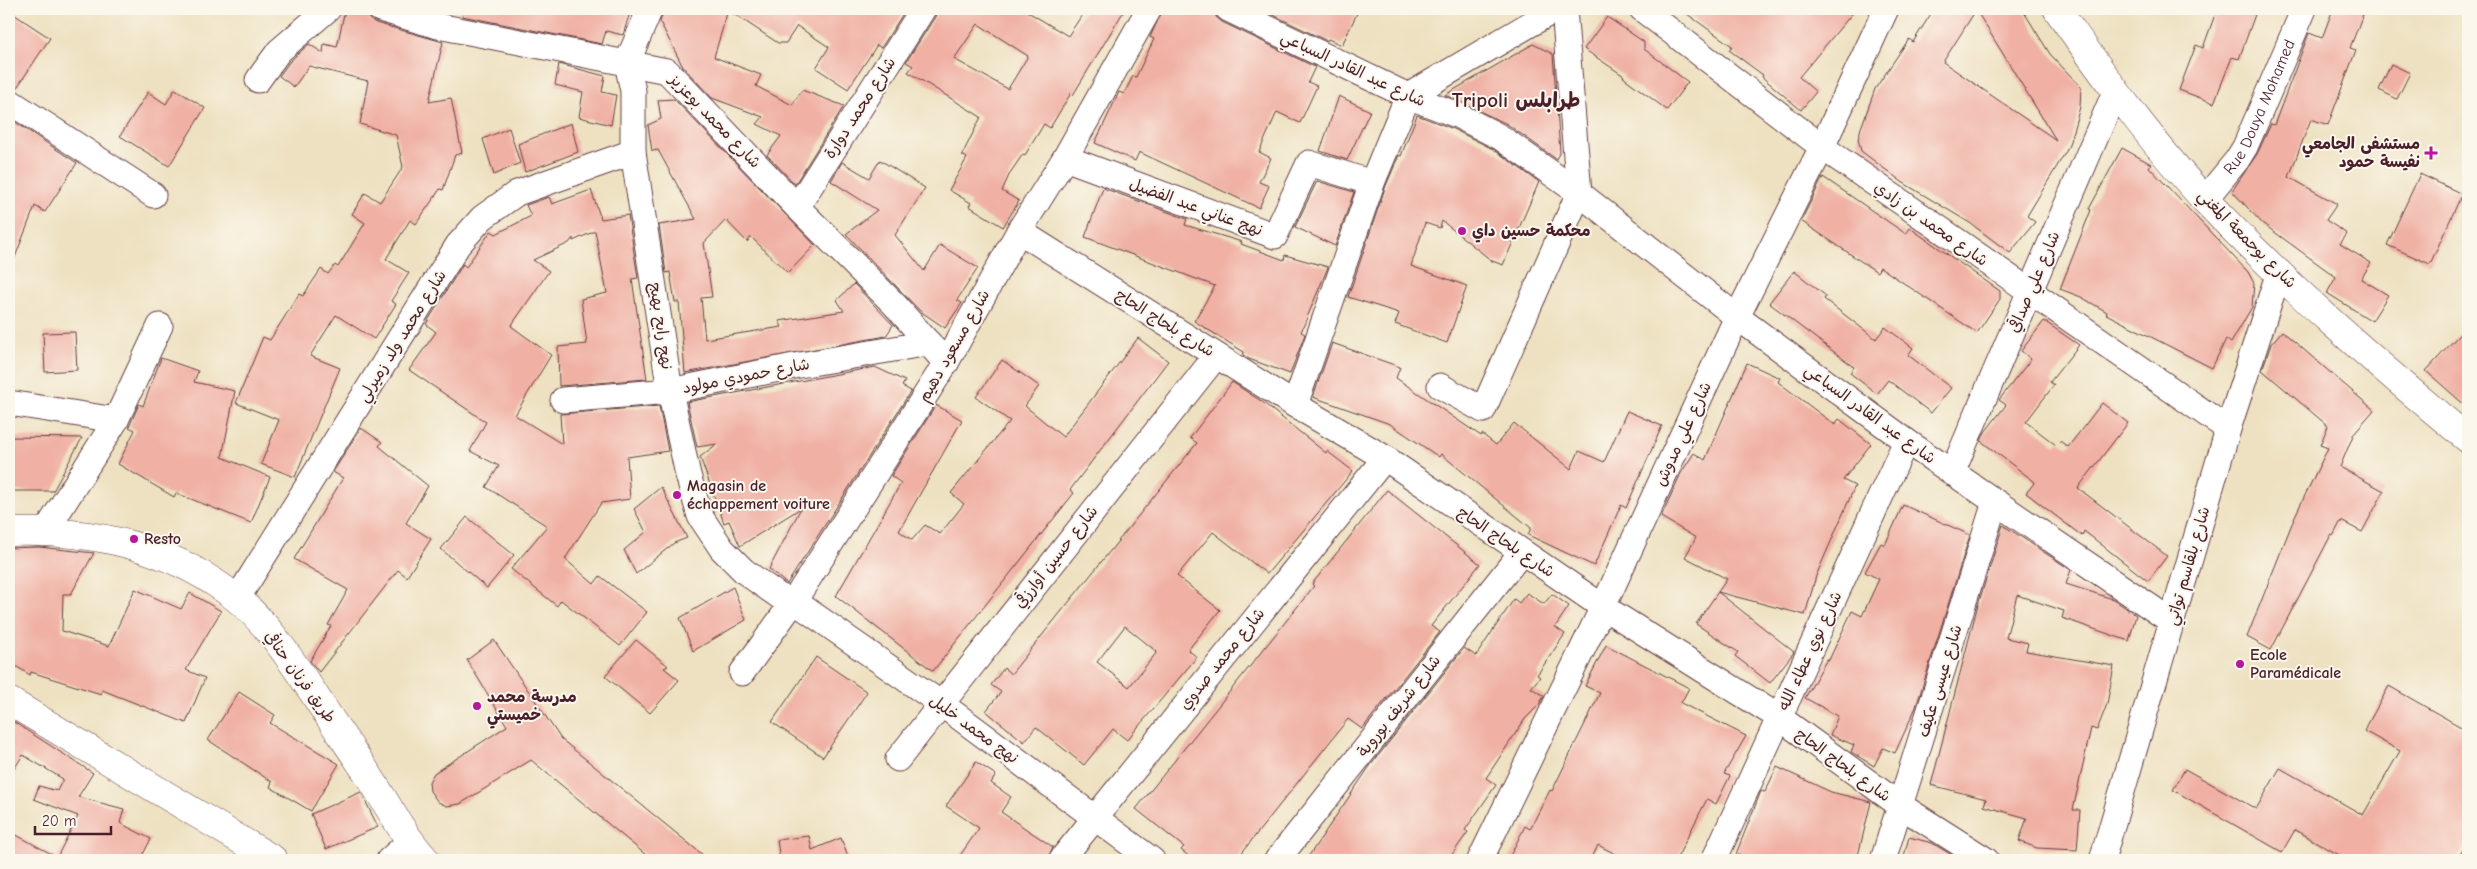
<svg xmlns="http://www.w3.org/2000/svg" width="2477" height="869" font-family="'Comic Neue','Playpen Sans Arabic',sans-serif">
	<style>
		.building { fill: #f0b1a4; fill-rule: evenodd }
		.lines { fill: none; stroke-linecap: round; stroke-linejoin: round }
		.minor-casing { stroke: #633c42; stroke-width: 27 }
		.major-casing { stroke: #633c42; stroke-width: 29 }
		.minor { stroke: #fff; stroke-width: 25 }
		.major { stroke: #fff; stroke-width: 28 }
		.poi-dot { fill: #b5179e; stroke: #fbf7ec; stroke-width: 2 }
		.labels { text-anchor: middle; dominant-baseline: central; stroke-width: 4; stroke-linejoin: round; paint-order: stroke }
		.street-label { font-size: 16px; fill: #4a1f2b; stroke: #fbf7ec }
		.poi-label { font-size: 16px; font-weight: bold; fill: #4a1f2b; stroke: #fbf7ec; text-anchor: start }
		.district-label { font-size: 21px; font-weight: bold; fill: #4a1f2b; stroke: #fbf7ec }
	</style>
	<rect width="100%" height="100%" fill="#fbf7ec"/>
	<filter id="ink" filterUnits="userSpaceOnUse"><feTurbulence type="fractalNoise" baseFrequency=".02" numOctaves="2"/><feDisplacementMap in="SourceGraphic" scale="10" xChannelSelector="R" yChannelSelector="G"/><feConvolveMatrix kernelMatrix="1 2 1 2 8 2 1 2 1" color-interpolation-filters="sRGB"/></filter>
	<filter id="wash" filterUnits="userSpaceOnUse"><feTurbulence type="fractalNoise" baseFrequency=".0096" numOctaves="4" result="noise"/><feDisplacementMap in="SourceGraphic" scale="20" xChannelSelector="R" yChannelSelector="G"/><feGaussianBlur stdDeviation="1.12" result="paint"/><feColorMatrix in="noise" values="0 0 0 0 0 0 0 0 0 0 0 0 0 0 0 0 0 1.4 0 .05"/><feComposite in="paint" operator="in"/></filter>
	<g filter="url(#wash)">
		<rect width="100%" height="100%" fill="#eee1c1"/>
		<g id="blocks">
			<path class="building" d="M 345,9 L 366,9 L 369,19 L 376,23 L 443,42 L 429,102 L 451,98 L 462,153 L 455,155 L 443,190 L 440,189 L 416,224 L 410,220 L 386,259 L 409,273 L 391,301 L 396,304 L 374,339 L 336,315 L 310,356 L 340,368 L 295,477 L 261,464 L 279,420 L 236,403 L 263,337 L 270,340 L 299,294 L 303,296 L 321,269 L 328,274 L 335,265 L 338,267 L 365,223 L 352,214 L 365,193 L 380,202 L 403,167 L 396,135 L 360,124 L 368,81 L 309,66 L 294,87 L 279,76 L 290,61 L 309,44 L 323,53 L 324,44 L 337,47 Z
				M 463,9 L 631,9 L 623,35 L 606,31 L 602,44 L 462,16 Z
				M 664,9 L 906,9 L 881,48 L 877,45 L 848,89 L 816,68 L 829,47 L 797,26 L 786,43 L 778,43 L 728,10 L 714,57 L 761,75 L 756,86 L 792,105 L 802,90 L 844,106 L 795,184 L 767,155 L 781,136 L 757,124 L 763,117 L 712,98 L 683,67 L 660,22 Z
				M 937,9 L 1023,9 L 1068,36 L 1086,9 L 1125,9 L 1073,95 L 1071,93 L 1050,128 L 1044,124 L 1025,155 L 1023,154 L 1010,173 L 1002,191 L 1019,201 L 1003,227 L 969,206 L 971,203 L 949,190 L 967,158 L 962,155 L 981,117 L 908,72 L 913,66 L 906,62 L 935,17 ZM 978,24 L 1028,56 L 1008,89 L 954,59 Z
				M 1163,9 L 1214,9 L 1216,17 L 1222,22 L 1315,67 L 1308,82 L 1317,86 L 1300,123 L 1277,112 L 1259,152 L 1271,158 L 1259,182 L 1269,186 L 1259,208 L 1139,152 L 1135,161 L 1095,143 L 1119,92 L 1124,94 L 1133,76 L 1136,77 L 1154,39 L 1150,37 Z
				M 1261,9 L 1359,9 L 1342,45 L 1328,39 L 1327,41 Z
				M 1680,9 L 1856,9 L 1799,77 L 1816,92 L 1801,110 L 1762,77 L 1763,75 L 1729,50 L 1732,46 Z
				M 1934,9 L 2022,9 L 2050,54 L 2081,87 L 2080,107 L 2068,148 L 2027,216 L 2035,222 L 2010,253 L 1970,223 L 1902,182 L 1861,151 L 1858,139 L 1861,128 L 1875,89 L 1909,39 L 1913,42 ZM 1976,10 L 2056,140 L 1943,62 Z
				M 2217,9 L 2257,9 L 2239,59 L 2232,57 L 2214,103 L 2179,90 L 2196,45 L 2203,48 Z
				M 2333,9 L 2365,9 L 2350,48 L 2356,50 L 2328,125 L 2311,119 L 2289,177 L 2337,204 L 2326,220 L 2347,234 L 2340,244 L 2371,263 L 2361,279 L 2388,295 L 2372,321 L 2327,293 L 2336,277 L 2262,223 L 2232,191 L 2257,154 L 2271,124 L 2274,125 L 2309,33 L 2322,38 Z
				M 9,11 L 50,38 L 16,89 L 9,87 Z
				M 1607,17 L 1644,42 L 1644,49 L 1688,82 L 1667,110 L 1623,77 L 1624,76 L 1584,49 Z
				M 1533,44 L 1553,54 L 1560,152 L 1556,159 L 1507,124 L 1445,95 Z
				M 559,64 L 605,76 L 602,92 L 616,95 L 611,125 L 579,117 L 583,92 L 555,85 Z
				M 2391,64 L 2410,73 L 2397,99 L 2379,90 Z
				M 175,89 L 205,108 L 169,166 L 120,136 L 148,92 L 166,104 Z
				M 1339,96 L 1370,111 L 1347,160 L 1320,151 Z
				M 674,99 L 815,245 L 788,273 L 751,237 L 747,242 L 726,220 L 704,243 L 712,297 L 701,298 L 705,339 L 782,327 L 779,321 L 844,311 L 837,300 L 854,284 L 893,325 L 886,336 L 685,373 L 679,302 L 675,302 L 670,272 L 666,273 L 659,225 L 696,219 L 658,150 L 652,151 L 648,125 L 661,119 L 658,100 Z
				M 1417,115 L 1451,128 L 1493,149 L 1539,182 L 1503,265 L 1492,261 L 1442,221 L 1440,228 L 1425,223 L 1411,266 L 1467,286 L 1447,343 L 1395,324 L 1399,313 L 1348,297 L 1385,188 L 1399,155 L 1401,156 Z
				M 9,118 L 77,163 L 45,212 L 35,206 L 10,270 Z
				M 571,123 L 578,152 L 525,172 L 518,144 Z
				M 509,128 L 520,163 L 494,175 L 483,139 Z
				M 2122,148 L 2151,164 L 2149,167 L 2248,272 L 2254,283 L 2252,307 L 2231,343 L 2226,339 L 2212,368 L 2106,314 L 2107,312 L 2081,297 L 2060,289 L 2091,210 L 2089,209 Z
				M 880,160 L 925,188 L 895,235 L 924,271 L 940,245 L 978,268 L 957,300 L 962,303 L 945,328 L 920,311 L 846,234 L 877,210 L 831,181 L 842,162 L 869,178 Z
				M 2420,174 L 2462,194 L 2430,264 L 2387,245 Z
				M 1823,177 L 1906,234 L 1910,228 L 2000,291 L 2000,299 L 1977,333 L 1880,267 L 1877,272 L 1801,221 Z
				M 1317,181 L 1354,192 L 1335,246 L 1295,227 Z
				M 1103,188 L 1187,219 L 1185,225 L 1242,242 L 1241,244 L 1284,260 L 1285,255 L 1328,267 L 1301,332 L 1305,334 L 1290,374 L 1249,359 L 1243,355 L 1244,352 L 1194,321 L 1215,286 L 1085,237 Z
				M 591,190 L 601,219 L 628,215 L 638,278 L 632,279 L 647,379 L 559,386 L 558,347 L 587,344 L 581,299 L 607,293 L 595,231 L 573,241 L 573,238 L 569,243 L 533,260 L 549,271 L 511,326 L 551,355 L 515,415 L 562,444 L 560,414 L 659,406 L 668,451 L 627,457 L 630,499 L 601,503 L 565,559 L 594,584 L 600,576 L 647,612 L 620,646 L 561,600 L 557,606 L 511,569 L 547,526 L 486,487 L 499,466 L 470,451 L 486,422 L 409,370 L 436,332 L 426,324 L 463,264 L 466,267 L 491,231 L 496,234 L 531,216 L 526,205 L 549,197 L 552,204 Z
				M 1794,271 L 1826,296 L 1824,299 L 1876,339 L 1885,327 L 1913,348 L 1908,355 L 1951,388 L 1931,413 L 1888,380 L 1877,394 L 1850,373 L 1854,367 L 1769,303 Z
				M 2044,321 L 2079,345 L 2050,382 L 2054,385 L 2026,422 L 2056,445 L 2060,441 L 2068,447 L 2102,403 L 2128,423 L 2078,488 L 2167,556 L 2148,581 L 2084,531 L 2082,536 L 2026,493 L 2035,482 L 1981,441 L 1985,432 L 2006,405 L 1999,400 L 2031,359 L 2021,351 Z
				M 2468,325 L 2468,408 L 2426,371 Z
				M 2282,331 L 2374,410 L 2354,433 L 2340,467 L 2384,491 L 2362,532 L 2341,521 L 2333,536 L 2331,535 L 2271,650 L 2247,637 L 2295,516 L 2328,448 L 2320,445 L 2328,426 L 2262,370 L 2271,344 Z
				M 75,332 L 77,370 L 45,372 L 43,333 Z
				M 1138,338 L 1168,361 L 1070,490 L 1074,493 L 933,671 L 836,596 L 901,483 L 891,476 L 936,405 L 962,420 L 899,531 L 912,540 L 925,525 L 940,534 L 964,504 L 951,493 L 1010,421 L 976,397 L 1002,360 L 1039,386 L 1025,406 L 1063,437 Z
				M 1332,343 L 1400,367 L 1396,378 L 1481,436 L 1482,434 L 1496,445 L 1514,423 L 1571,469 L 1579,451 L 1604,462 L 1627,411 L 1662,426 L 1626,508 L 1621,505 L 1594,566 L 1528,535 L 1531,528 L 1441,454 L 1439,457 L 1390,424 L 1313,397 Z
				M 161,358 L 198,371 L 194,382 L 235,391 L 222,457 L 270,477 L 251,523 L 176,493 L 174,497 L 118,464 L 135,430 L 129,427 L 139,404 L 143,406 Z
				M 1747,363 L 1780,378 L 1778,382 L 1835,425 L 1839,419 L 1871,444 L 1843,480 L 1855,486 L 1816,576 L 1805,615 L 1718,592 L 1727,579 L 1685,557 L 1696,538 L 1661,517 L 1681,473 L 1694,453 L 1705,460 Z
				M 875,367 L 905,381 L 902,386 L 911,391 L 787,584 L 769,569 L 801,508 L 740,546 L 729,521 L 724,523 L 700,457 L 717,444 L 697,447 L 687,402 Z
				M 1232,382 L 1261,401 L 1326,453 L 1327,451 L 1353,471 L 1267,574 L 1213,532 L 1177,576 L 1220,610 L 1188,650 L 1197,657 L 1127,740 L 1113,729 L 1084,765 L 1036,727 L 1024,742 L 986,711 L 1001,692 L 991,685 L 1004,668 L 1011,674 L 1197,443 L 1190,438 ZM 1125,626 L 1157,652 L 1129,687 L 1097,662 Z
				M 361,428 L 382,442 L 379,446 L 428,486 L 406,523 L 431,539 L 407,577 L 398,570 L 319,672 L 310,661 L 331,626 L 328,625 L 348,590 L 294,559 L 343,478 L 333,472 Z
				M 9,437 L 82,438 L 53,491 L 9,491 Z
				M 661,487 L 687,538 L 674,543 L 636,574 L 624,550 L 646,532 L 634,509 Z
				M 1387,490 L 1480,564 L 1431,626 L 1440,632 L 1362,729 L 1348,719 L 1236,860 L 1193,860 L 1181,850 L 1184,847 L 1136,809 L 1314,586 L 1312,584 Z
				M 1903,505 L 1970,535 L 1916,707 L 1895,753 L 1883,748 L 1874,766 L 1851,752 L 1854,745 L 1830,735 L 1838,716 L 1805,698 L 1827,659 L 1829,660 L 1852,611 L 1862,616 L 1879,579 L 1865,572 L 1881,543 L 1885,545 Z
				M 467,517 L 514,555 L 487,588 L 441,549 Z
				M 2003,525 L 2071,570 L 2066,584 L 2113,599 L 2136,615 L 2129,641 L 2062,618 L 2064,611 L 2017,595 L 2006,638 L 2028,643 L 2026,651 L 2114,666 L 2107,704 L 2097,730 L 2091,728 L 2073,810 L 2080,810 L 2077,850 L 2037,848 L 2019,841 L 2027,818 L 1984,806 L 1986,799 L 1931,785 L 1977,608 Z
				M 39,547 L 94,553 L 71,594 L 63,594 L 62,631 L 109,646 L 135,589 L 181,609 L 190,593 L 221,611 L 186,670 L 205,678 L 186,723 L 102,690 L 101,694 L 31,672 L 30,675 L 9,662 L 9,548 Z
				M 733,587 L 746,620 L 693,651 L 680,618 Z
				M 1718,592 L 1794,652 L 1770,683 L 1735,656 L 1738,652 L 1696,624 Z
				M 1527,593 L 1544,604 L 1552,594 L 1569,606 L 1555,627 L 1565,634 L 1537,675 L 1540,677 L 1531,688 L 1544,696 L 1539,705 L 1525,719 L 1486,778 L 1496,785 L 1465,830 L 1468,832 L 1448,860 L 1306,860 L 1370,766 L 1464,648 L 1476,656 L 1514,599 L 1519,603 Z
				M 494,640 L 561,739 L 709,860 L 652,860 L 531,760 L 460,804 L 447,806 L 438,802 L 430,791 L 429,782 L 434,773 L 507,726 L 467,660 Z
				M 636,640 L 668,666 L 664,668 L 679,680 L 650,713 L 605,676 Z
				M 1606,645 L 1689,688 L 1681,703 L 1746,736 L 1724,774 L 1730,776 L 1716,804 L 1707,799 L 1676,860 L 1627,860 L 1598,845 L 1591,860 L 1508,860 L 1525,826 L 1530,829 L 1550,790 L 1552,791 L 1600,693 L 1585,686 Z
				M 816,657 L 867,692 L 823,757 L 772,722 Z
				M 2389,686 L 2468,731 L 2468,841 L 2457,860 L 2348,860 L 2295,830 L 2282,852 L 2173,790 L 2185,769 L 2256,809 L 2280,768 L 2363,815 L 2400,751 L 2364,731 Z
				M 239,692 L 275,715 L 270,723 L 339,764 L 311,811 L 270,787 L 272,782 L 208,740 Z
				M 9,719 L 93,773 L 78,797 L 124,809 L 120,823 L 151,839 L 140,860 L 9,860 L 9,831 L 57,857 L 78,816 L 34,799 L 39,786 L 57,791 L 63,779 L 23,755 L 9,777 Z
				M 976,762 L 996,775 L 991,783 L 1011,797 L 1001,812 L 1053,847 L 1047,860 L 957,860 L 979,828 L 946,806 Z
				M 1777,767 L 1831,792 L 1871,802 L 1857,860 L 1755,860 L 1736,854 L 1761,791 L 1765,792 Z
				M 361,792 L 378,827 L 326,849 L 311,814 Z
				M 809,836 L 812,850 L 841,838 L 849,860 L 780,860 L 777,840 Z
				M 1909,837 L 1932,843 L 1960,860 L 1903,860 Z"/>
		</g>
	</g>
	<g filter="url(#ink)">
		<use href="#blocks" fill-opacity="0" stroke="#633c42" stroke-width="1"/>
		<g class="lines">
			<g class="minor-casing">
				<g id="minor">
					<path d="M 380,9 L 438,26 L 667,71 L 797,207 L 895,305 L 946,363"/>
					<path d="M 650,9 L 627,63 L 633,91 L 633,152 L 670,391 L 688,475 L 700,516 L 722,549 L 744,571 L 762,584 L 779,596 L 794,601 L 940,703 L 1152,860"/>
					<path d="M 1228,9 L 1408,96 L 1457,115 L 1500,137 L 1579,193 L 1737,317 L 1906,441 L 2171,621"/>
					<path d="M 1642,9 L 1822,147 L 2228,429"/>
					<path d="M 258,80 L 279,51 L 328,9"/>
					<path d="M 9,101 L 153,195"/>
					<path d="M 1065,158 L 1275,236 L 1309,163 L 1372,183"/>
					<path id="s1" d="M 2205,199 L 2237,160 L 2245,147 L 2304,9"/>
					<path d="M 797,207 L 923,9"/>
					<path d="M 1019,231 L 1295,405 L 1385,458 L 1603,607 L 1780,718 L 1901,806 L 1986,860"/>
					<path d="M 1440,386 L 1483,410 L 1579,193 L 1564,9"/>
					<path d="M 563,400 L 670,391 L 794,366 L 929,343"/>
					<path d="M 9,403 L 116,420"/>
					<path d="M 1295,405 L 1372,183 L 1408,96 L 1556,9"/>
					<path d="M 1952,473 L 2115,92"/>
					<path d="M 46,531 L 116,420 L 160,326"/>
					<path d="M 237,599 L 458,245 L 482,218 L 517,193 L 633,152"/>
					<path d="M 742,673 L 794,601 L 946,363 L 1019,231 L 1065,158 L 1149,9"/>
					<path d="M 898,759 L 1216,356"/>
					<path d="M 389,860 L 409,842"/>
					<path d="M 1061,860 L 1385,458"/>
					<path d="M 1277,860 L 1521,553"/>
					<path d="M 1480,860 L 1603,607 L 1737,317 L 1822,147 L 1886,9"/>
					<path d="M 1714,860 L 1906,441"/>
					<path d="M 1883,860 L 1995,502"/>
					<path d="M 2102,860 L 2228,429 L 2279,272"/>
				</g>
			</g>
			<g class="major-casing">
				<path id="major" d="M 2057,9 C 2103,74 2150,141 2205,200 C 2287,286 2377,364 2468,439
					M 9,532 C 90,529 171,546 236,598 C 267,622 290,659 312,691 C 330,719 349,746 367,773 C 387,803 402,834 426,860
					M 9,701 L 274,860"/>
			</g>
			<use href="#minor" class="minor"/>
			<use href="#major" class="major"/>
		</g>
	</g>
	<g class="poi-dot">
		<path d="M2428.5 145.5h5v5h5v5h-5v5h-5v-5h-5v-5h5z"/>
		<circle cx="1462" cy="231" r="5"/>
		<circle cx="677" cy="495" r="5"/>
		<circle cx="134" cy="539" r="5"/>
		<circle cx="2240" cy="664" r="5"/>
		<circle cx="477" cy="706" r="5"/>
	</g>
	<g class="labels">
		<g class="street-label">
			<text transform="translate(1353 69) rotate(25)">شارع عبد القادر السباعي</text>
			<text stroke="none"><textPath href="#s1" startOffset="108">Rue Douya Mohamed</textPath></text>
			<text transform="translate(860 108) rotate(-57)">شارع محمد دوارة</text>
			<text transform="translate(715 121) rotate(46)">شارع محمد بوعزيز</text>
			<text transform="translate(1196 207) rotate(20)">نهج عناني عبد الفضيل</text>
			<text transform="translate(1931 224) rotate(35)">شارع محمد بن زادي</text>
			<text transform="translate(2247 239) rotate(45)">شارع بوجمعة المغني</text>
			<text transform="translate(2034 282) rotate(-67)">شارع علي صداقي</text>
			<text transform="translate(1165 323) rotate(32)">شارع بلحاج الحاج</text>
			<text transform="translate(661 326) rotate(82)">نهج رابح بهيج</text>
			<text transform="translate(402 336) rotate(-58)">شارع محمد ولد زميرلي</text>
			<text transform="translate(954 346) rotate(-60)">شارع مسعود دهيم</text>
			<text transform="translate(746 376) rotate(-11)">شارع حمودي مولود</text>
			<text transform="translate(1870 414) rotate(36)">شارع عبد القادر السباعي</text>
			<text transform="translate(1683 434) rotate(-65)">شارع علي مدوش</text>
			<text transform="translate(1506 542) rotate(34)">شارع بلحاج الحاج</text>
			<text transform="translate(1056 557) rotate(-52)">شارع حسين أوارزقي</text>
			<text transform="translate(2188 566) rotate(-74)">شارع بلقاسم تواتي</text>
			<text transform="translate(1810 651) rotate(-65)">شارع نوي عطاء الله</text>
			<text transform="translate(1222 659) rotate(-51)">شارع محمد صدوي</text>
			<text transform="translate(300 677) rotate(54)">طريق فرنان حنافي</text>
			<text transform="translate(1940 681) rotate(-73)">شارع عيسى عكيف</text>
			<text transform="translate(1399 706) rotate(-52)">شارع شريف بوروية</text>
			<text transform="translate(974 729) rotate(36)">نهج محمد خليل</text>
			<text transform="translate(1843 765) rotate(36)">شارع بلحاج الحاج</text>
		</g>
		<g class="poi-label">
			<text x="2420" y="144" text-anchor="end">مستشفى الجامعي<tspan x="2420" dy="18">نفيسة حمود</tspan></text>
			<text x="1472" y="231">محكمة حسين داي</text>
			<text x="687" y="486">Magasin de<tspan x="687" dy="18">échappement voiture</tspan></text>
			<text x="144" y="539">Resto</text>
			<text x="2250" y="655">Ecole<tspan x="2250" dy="18">Paramédicale</tspan></text>
			<text x="487" y="697">مدرسة محمد<tspan x="487" dy="18">خميستي</tspan></text>
		</g>
		<g class="district-label">
			<text x="1516" y="100">Tripoli طرابلس</text>
		</g>
	</g>
	<rect width="2477" height="869" fill="none" stroke="#fbf7ec" stroke-width="30"/>
	<path d="M35 826v8h76v-8" fill="none" stroke="#4a1f2b" stroke-width="2.5"/>
	<text x="42" y="826" font-size="15" fill="#4a1f2b" stroke="#fbf7ec" stroke-width="4" paint-order="stroke">20 m</text>
</svg>
